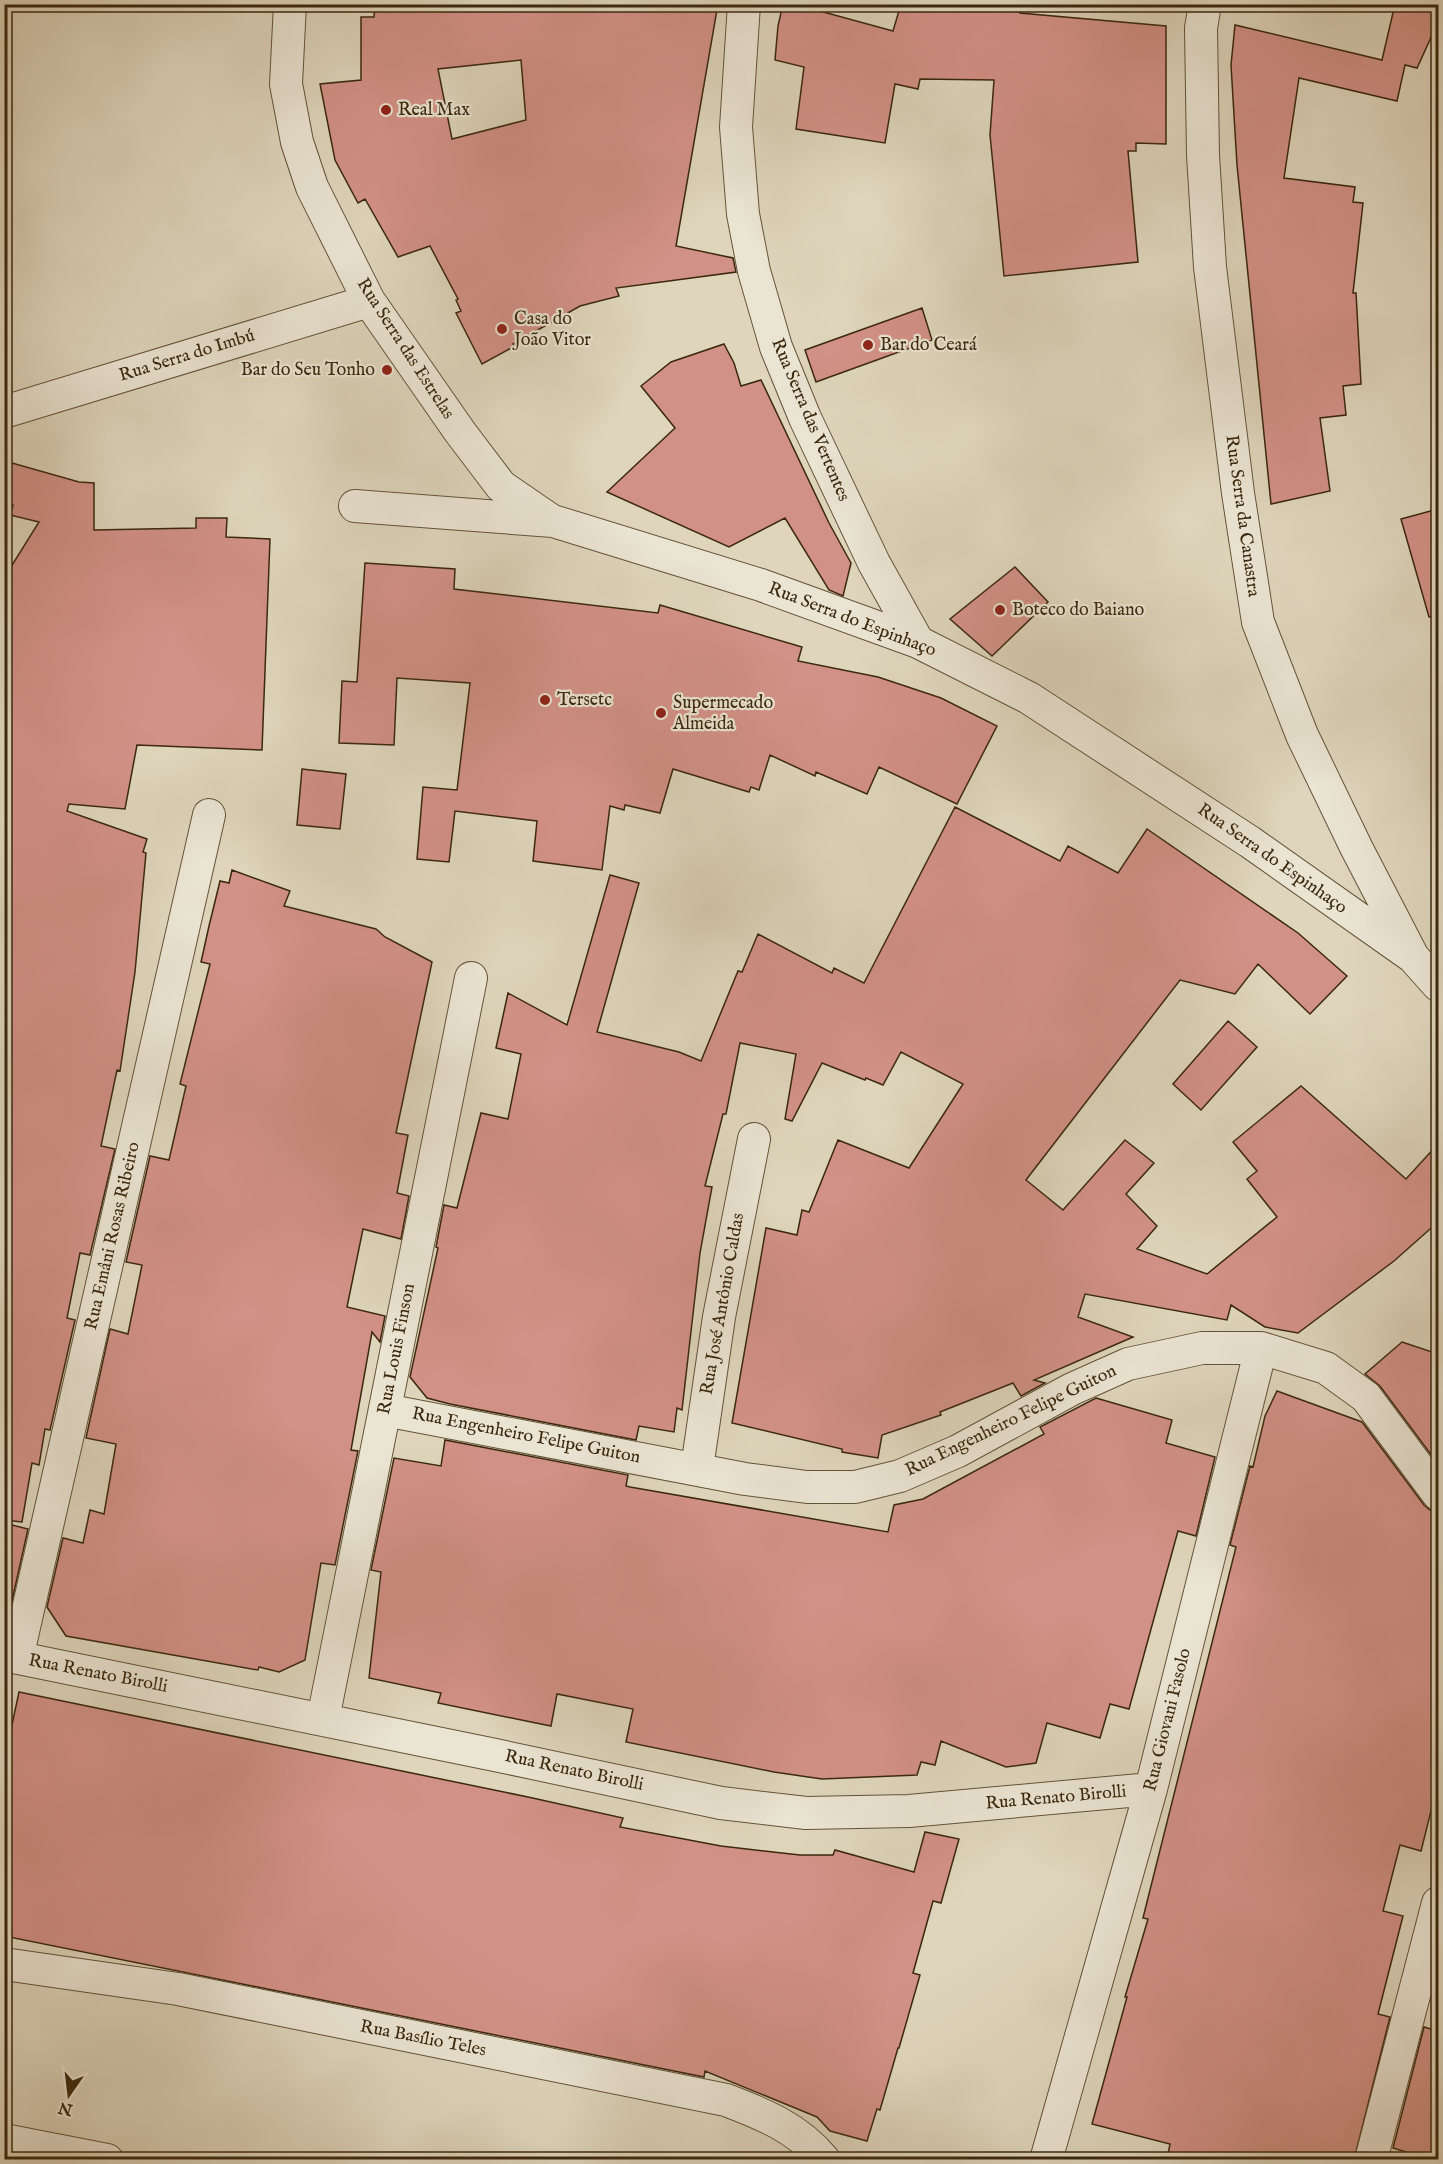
<svg xmlns="http://www.w3.org/2000/svg" width="1443" height="2164" font-family="'IM FELL English',serif">
	<style>
		.building { fill: #d29186; stroke: #3b280d; stroke-width: 1.5; fill-rule: evenodd }
		.lines { fill: none; stroke-linecap: round; stroke-linejoin: round }
		.street-casing { stroke: #645339; stroke-width: 34 }
		.street { stroke: #eae4d3; stroke-width: 32 }
		.poi-dot { fill: #8f2418; stroke: #eae4d3; stroke-width: 2 }
		.labels { text-anchor: middle; dominant-baseline: central; stroke-width: 4.5; stroke-linejoin: round; paint-order: stroke }
		.poi-label { font-size: 18px; fill: #3b280d; stroke: #eae4d3; text-anchor: start }
		.street-label { font-size: 18px; fill: #3b280d; stroke: #eae4d3 }
	</style>
	<rect width="100%" height="100%" fill="#ded5bc"/>
	<filter id="stains"><feTurbulence type="fractalNoise" baseFrequency=".00333" numOctaves="4"/><feColorMatrix values="0 0 0 0 .2 0 0 0 0 .09 0 0 0 0 .02 0 0 0 .5 -.17"/></filter>
	<radialGradient id="worn" r=".72"><stop offset=".6" stop-color="#630" stop-opacity="0"/><stop offset="1" stop-color="#630" stop-opacity=".3"/></radialGradient>
	<path class="building" d="M 375,4 L 718,4 L 676,246 L 733,258 L 736,272 L 616,288 L 619,296 L 580,306 L 513,344 L 515,346 L 482,364 L 456,313 L 461,311 L 456,300 L 458,299 L 430,246 L 398,257 L 365,199 L 358,203 L 335,160 L 320,84 L 361,80 L 361,17 L 374,17 ZM 521,60 L 526,120 L 452,139 L 438,69 Z
		M 783,4 L 818,4 L 816,10 L 893,31 L 901,4 L 1022,4 L 1020,13 L 1166,26 L 1166,144 L 1136,143 L 1136,151 L 1128,151 L 1138,262 L 1004,276 L 990,135 L 994,80 L 920,79 L 918,89 L 895,84 L 885,143 L 796,129 L 804,67 L 775,60 L 778,26 Z
		M 1395,4 L 1438,4 L 1438,22 L 1417,68 L 1405,65 L 1397,101 L 1299,78 L 1284,178 L 1355,187 L 1353,202 L 1363,203 L 1353,293 L 1356,293 L 1361,384 L 1343,386 L 1346,415 L 1320,418 L 1330,491 L 1271,504 L 1237,165 L 1231,65 L 1235,25 L 1382,60 Z
		M 922,308 L 932,340 L 816,382 L 805,350 Z
		M 724,344 L 734,363 L 741,386 L 761,380 L 829,523 L 851,563 L 843,596 L 829,590 L 785,518 L 729,547 L 607,492 L 675,428 L 641,386 L 671,362 Z
		M 12,463 L 79,482 L 94,483 L 94,530 L 196,528 L 196,518 L 227,518 L 226,537 L 270,539 L 262,750 L 137,745 L 125,809 L 69,804 L 67,811 L 147,839 L 143,852 L 146,853 L 135,972 L 120,1071 L 117,1070 L 101,1146 L 115,1149 L 90,1255 L 80,1253 L 67,1318 L 75,1320 L 50,1430 L 45,1429 L 39,1465 L 32,1463 L 22,1522 L 4,1520 L 4,578 L 39,522 L 10,515 L 13,505 L 4,503 L 4,493 Z
		M 1438,509 L 1438,616 L 1429,617 L 1401,519 Z
		M 365,563 L 455,569 L 454,589 L 658,613 L 660,605 L 802,647 L 798,661 L 878,677 L 941,698 L 997,726 L 957,804 L 879,767 L 867,794 L 816,772 L 815,776 L 770,755 L 759,790 L 751,787 L 749,792 L 673,769 L 660,813 L 625,805 L 624,810 L 610,806 L 602,870 L 533,861 L 537,821 L 455,811 L 449,862 L 417,859 L 423,787 L 457,790 L 470,683 L 397,678 L 394,745 L 339,743 L 342,681 L 357,682 Z
		M 1015,567 L 1048,602 L 992,656 L 950,619 Z
		M 302,769 L 346,774 L 340,829 L 297,825 Z
		M 955,807 L 1060,861 L 1068,846 L 1118,873 L 1147,829 L 1298,933 L 1347,976 L 1310,1014 L 1258,964 L 1235,994 L 1180,980 L 1026,1180 L 1063,1210 L 1125,1140 L 1154,1163 L 1126,1194 L 1157,1226 L 1137,1249 L 1207,1274 L 1277,1217 L 1247,1179 L 1257,1171 L 1233,1142 L 1301,1086 L 1406,1179 L 1438,1144 L 1438,1222 L 1394,1261 L 1298,1333 L 1265,1327 L 1231,1305 L 1227,1320 L 1085,1294 L 1078,1317 L 1133,1337 L 1034,1380 L 1045,1383 L 1021,1396 L 1013,1383 L 940,1412 L 941,1415 L 882,1435 L 878,1458 L 842,1452 L 842,1449 L 732,1423 L 766,1228 L 797,1235 L 802,1210 L 809,1212 L 838,1140 L 909,1168 L 963,1084 L 901,1052 L 883,1085 L 866,1078 L 865,1080 L 822,1063 L 792,1121 L 785,1119 L 796,1054 L 740,1043 L 726,1114 L 723,1114 L 705,1186 L 712,1187 L 700,1253 L 682,1410 L 677,1408 L 674,1432 L 639,1426 L 636,1440 L 450,1404 L 427,1398 L 410,1377 L 438,1248 L 436,1247 L 444,1205 L 457,1208 L 481,1113 L 508,1119 L 521,1054 L 496,1048 L 508,993 L 567,1025 L 610,875 L 639,883 L 597,1032 L 679,1052 L 701,1061 L 738,971 L 742,972 L 758,934 L 832,973 L 834,968 L 864,983 Z
		M 232,870 L 290,891 L 284,906 L 376,929 L 385,937 L 432,962 L 396,1133 L 408,1135 L 397,1193 L 409,1196 L 401,1239 L 363,1229 L 347,1307 L 385,1316 L 380,1342 L 372,1332 L 351,1450 L 358,1451 L 335,1565 L 321,1563 L 305,1660 L 279,1672 L 259,1667 L 258,1670 L 66,1636 L 47,1607 L 63,1538 L 83,1543 L 90,1510 L 104,1514 L 116,1444 L 86,1438 L 110,1329 L 128,1334 L 142,1265 L 126,1262 L 150,1156 L 169,1160 L 186,1086 L 180,1084 L 210,964 L 201,962 L 209,926 L 220,881 L 229,883 Z
		M 1228,1021 L 1257,1047 L 1201,1110 L 1173,1084 Z
		M 1402,1342 L 1438,1354 L 1438,1464 L 1380,1386 L 1365,1374 Z
		M 1277,1391 L 1362,1422 L 1424,1505 L 1430,1510 L 1438,1512 L 1438,1783 L 1421,1851 L 1400,1845 L 1383,1911 L 1403,1916 L 1378,2014 L 1390,2017 L 1354,2160 L 1167,2160 L 1170,2144 L 1092,2124 L 1127,1997 L 1125,1997 L 1148,1919 L 1143,1918 L 1236,1547 L 1230,1545 L 1250,1466 L 1253,1467 L 1265,1416 Z
		M 1096,1398 L 1172,1420 L 1166,1443 L 1215,1457 L 1196,1536 L 1178,1531 L 1129,1709 L 1110,1704 L 1100,1738 L 1047,1723 L 1036,1763 L 1006,1767 L 941,1741 L 935,1765 L 921,1762 L 917,1775 L 822,1779 L 774,1772 L 626,1742 L 633,1709 L 557,1694 L 551,1726 L 438,1703 L 441,1693 L 369,1678 L 381,1572 L 371,1570 L 394,1458 L 441,1466 L 445,1440 L 628,1475 L 626,1486 L 630,1487 L 888,1532 L 894,1505 L 923,1499 L 1044,1434 L 1040,1427 Z
		M 4,1523 L 28,1529 L 9,1614 L 4,1617 Z
		M 19,1692 L 528,1797 L 623,1818 L 620,1827 L 721,1846 L 800,1855 L 833,1855 L 835,1850 L 914,1872 L 925,1832 L 959,1839 L 941,1903 L 933,1901 L 913,1973 L 920,1975 L 899,2048 L 898,2048 L 880,2110 L 877,2109 L 867,2141 L 830,2131 L 817,2117 L 705,2071 L 704,2077 L 4,1936 L 4,1762 Z
		M 1424,2027 L 1438,2031 L 1438,2160 L 1432,2160 L 1393,2148 Z"/>
	<g class="lines">
		<g class="street-casing">
			<path id="street" d="M 290,4 L 286,84 L 297,142 L 312,187 L 369,301 L 460,432 L 501,486 L 552,521
				M 744,4 L 736,127 L 743,214 L 754,271 L 776,347 L 805,418 L 874,563 L 918,642
				M 1205,4 L 1201,28 L 1203,155 L 1210,267 L 1238,493 L 1258,622 L 1302,735 L 1356,847 L 1413,957 L 1438,985
				M 4,412 L 369,301
				M 355,506 L 553,521 L 761,585 L 918,642 L 1029,698 L 1250,842 L 1413,957
				M 385,1410 L 745,1479 L 807,1487 L 855,1487 L 900,1476 L 958,1451 L 1072,1389 L 1128,1364 L 1202,1348 L 1261,1348 L 1326,1368 L 1366,1397 L 1438,1494
				M 697,1468 L 719,1317 L 754,1139
				M 4,1655 L 495,1755 L 721,1803 L 806,1813 L 909,1811 L 1151,1789
				M 17,1658 L 209,815
				M 323,1719 L 471,978
				M 4,1964 L 178,1989 L 726,2100 C 763,2114 798,2128 824,2160
				M 4,2140 L 107,2160
				M 1046,2160 L 1151,1789 L 1261,1348
				M 1371,2160 L 1438,1903"/>
		</g>
		<use href="#street" class="street"/>
	</g>
	<g class="poi-dot">
		<circle cx="386" cy="110" r="6"/>
		<circle cx="502" cy="329" r="6"/>
		<circle cx="868" cy="345" r="6"/>
		<circle cx="387" cy="370" r="6"/>
		<circle cx="1000" cy="610" r="6"/>
		<circle cx="545" cy="700" r="6"/>
		<circle cx="661" cy="713" r="6"/>
	</g>
	<g class="labels">
		<g class="poi-label">
			<text x="398" y="110">Real Max</text>
			<text x="514" y="319">Casa do<tspan x="514" dy="21">João Vitor</tspan></text>
			<text x="880" y="345">Bar do Ceará</text>
			<text x="375" y="370" text-anchor="end">Bar do Seu Tonho</text>
			<text x="1012" y="610">Boteco do Baiano</text>
			<text x="557" y="700">Tersetc</text>
			<text x="673" y="703">Supermecado<tspan x="673" dy="21">Almeida</tspan></text>
		</g>
		<g class="street-label">
			<text transform="translate(405 349) rotate(57)">Rua Serra das Estrelas</text>
			<text transform="translate(187 356) rotate(-17)">Rua Serra do Imbú</text>
			<text transform="translate(810 420) rotate(67)">Rua Serra das Vertentes</text>
			<text transform="translate(1242 516) rotate(82)">Rua Serra da Canastra</text>
			<text transform="translate(852 620) rotate(21)">Rua Serra do Espinhaço</text>
			<text transform="translate(1272 859) rotate(35)">Rua Serra do Espinhaço</text>
			<text transform="translate(113 1236) rotate(-77)">Rua Emâni Rosas Ribeiro</text>
			<text transform="translate(723 1304) rotate(-80)">Rua José Antônio Caldas</text>
			<text transform="translate(397 1349) rotate(-79)">Rua Louis Finson</text>
			<text transform="translate(1011 1421) rotate(-26)">Rua Engenheiro Felipe Guiton</text>
			<text transform="translate(526 1436) rotate(11)">Rua Engenheiro Felipe Guiton</text>
			<text transform="translate(98 1674) rotate(11)">Rua Renato Birolli</text>
			<text transform="translate(1168 1720) rotate(-76)">Rua Giovani Fasolo</text>
			<text transform="translate(574 1771) rotate(12)">Rua Renato Birolli</text>
			<text transform="translate(1056 1798) rotate(-5)">Rua Renato Birolli</text>
			<text transform="translate(423 2039) rotate(11)">Rua Basílio Teles</text>
		</g>
	</g>
	<rect width="1443" height="2164" fill="none" stroke="#ded5bc" stroke-width="24"/>
	<rect x="6" y="6" width="1431" height="2152" fill="none" stroke="#3b280d" stroke-width="3"/>
	<rect x="12" y="12" width="1419" height="2140" fill="none" stroke="#3b280d" stroke-width="1.5"/>
	<g transform="translate(69 2095) rotate(194)" stroke="#eae4d3" stroke-width="4.5" paint-order="stroke">
	<path d="M0-4.5L10 22L0 15L-10 22Z" fill="#3b280d"/>
	<text y="-9" font-size="16" font-weight="bold" text-anchor="middle" fill="#3b280d">N</text>
	</g>
	<rect width="100%" height="100%" filter="url(#stains)"/>
	<rect width="100%" height="100%" fill="url(#worn)"/>
</svg>
